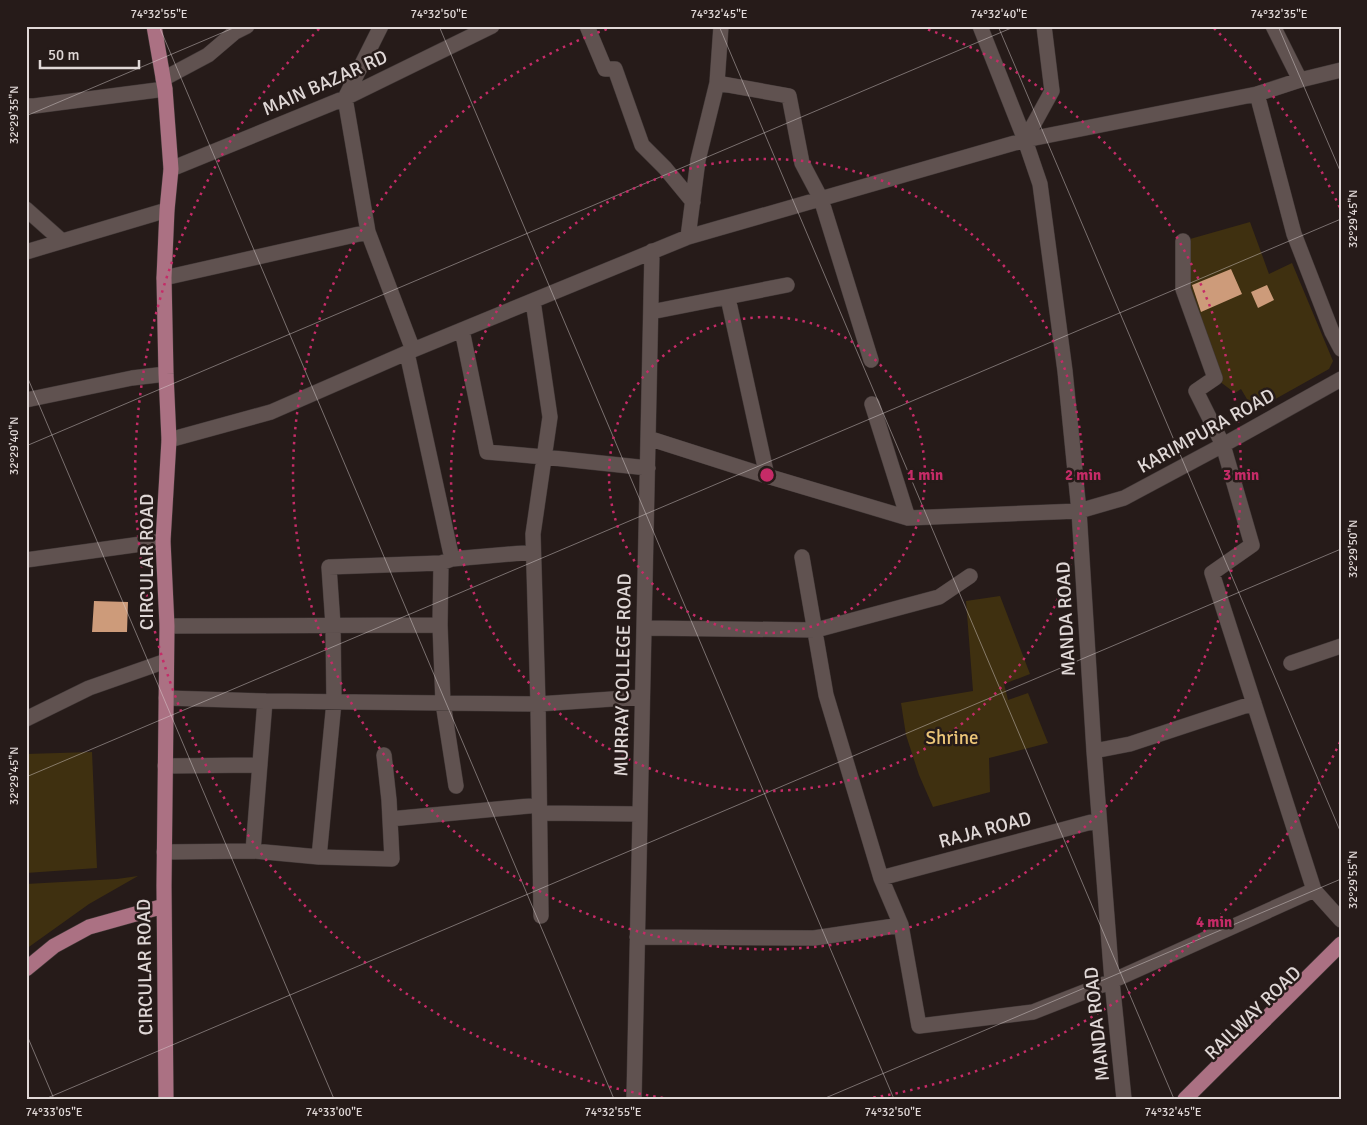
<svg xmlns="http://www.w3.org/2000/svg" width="1367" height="1125" font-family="Signika,sans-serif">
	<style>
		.green { fill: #3f3010 }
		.building { fill: #cd9b7a }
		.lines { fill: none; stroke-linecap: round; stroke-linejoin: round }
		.minor-casing { stroke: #413837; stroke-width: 16 }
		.major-casing { stroke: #413837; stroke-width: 16 }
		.minor { stroke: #605250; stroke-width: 15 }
		.major { stroke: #ab7183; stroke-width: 15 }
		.ticks { fill: none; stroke: #e0d8d7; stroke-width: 1; stroke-opacity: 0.45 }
		.ring { fill: none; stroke: #c52b67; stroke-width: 2.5; stroke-dasharray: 2.5 5 }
		.labels { text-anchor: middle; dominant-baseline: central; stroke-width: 5; stroke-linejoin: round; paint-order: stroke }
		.street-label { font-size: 19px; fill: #e0d8d7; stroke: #261b19 }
		.park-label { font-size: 19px; fill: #ecc578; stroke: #261b19 }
		.centre { fill: #c52b67; stroke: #261b19; stroke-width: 2.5 }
		.ring-label { font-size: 15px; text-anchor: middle; font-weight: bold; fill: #c52b67; stroke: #261b19; stroke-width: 5; stroke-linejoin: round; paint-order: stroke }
		.neatline { fill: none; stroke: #e0d8d7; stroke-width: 2 }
		.ticks-label { font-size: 12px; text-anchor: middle; fill: #e0d8d7 }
	</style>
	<rect width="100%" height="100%" fill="#261b19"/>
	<path class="green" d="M 1250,222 L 1269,274 L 1292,263 L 1333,361 L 1329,369 L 1254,411 L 1241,389 L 1235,393 L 1215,378 L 1183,289 L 1183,241 Z
		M 1000,596 L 1030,674 L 1004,684 L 1008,700 L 1028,693 L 1048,743 L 989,758 L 990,792 L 933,807 L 919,775 L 906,735 L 901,703 L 973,691 L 966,601 Z
		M 92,752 L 97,868 L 26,873 L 26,754 Z
		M 138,876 L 89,904 L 26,949 L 26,884 L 117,879 Z"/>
	<path class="building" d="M 1231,269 L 1242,294 L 1201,312 L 1192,285 Z
		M 1267,285 L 1274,300 L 1258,308 L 1251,292 Z
		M 94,601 L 128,602 L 127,632 L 92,632 Z"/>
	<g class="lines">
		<g class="minor-casing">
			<path id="minor" d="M 381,26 L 345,98 L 368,232 L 413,350
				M 587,26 L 605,69 L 615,69 L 642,145 L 665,168 L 693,202
				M 980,26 L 1025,140 L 1040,184 L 1065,371 L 1079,511 L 1094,751 L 1112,981 L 1124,1099
				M 1273,26 L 1300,80
				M 163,79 L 208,55 L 235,32 L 247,26
				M 717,83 L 789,96 L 802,163 L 821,199 L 871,360
				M 1257,94 L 1294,234 L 1332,332 L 1341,349
				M 26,106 L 34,106 L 165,89
				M 1025,140 L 1052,91 L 1044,26
				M 171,169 L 345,98 L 492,26
				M 26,209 L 62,241
				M 688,237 L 698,160 L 717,83 L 721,26
				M 1183,241 L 1183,289 L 1215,378 L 1196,391 L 1223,445 L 1252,545 L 1212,573 L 1314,890 L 1341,920
				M 26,252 L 167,210
				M 164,278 L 368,232
				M 728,298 L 767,476
				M 533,301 L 550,417 L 533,534 L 538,704 L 541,916
				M 651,312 L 787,285
				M 462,330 L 487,452 L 544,457 L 648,468
				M 407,353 L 452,559
				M 26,400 L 132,378 L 166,374
				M 872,404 L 908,518
				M 648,438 L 767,476 L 908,518 L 1079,511 L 1124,498 L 1223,445 L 1341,379
				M 169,440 L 271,412 L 413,350 L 688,237 L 1025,140 L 1257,94 L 1300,80 L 1341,70
				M 802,557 L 826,695 L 881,878 L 901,925 L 919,1026 L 1033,1012 L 1112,981 L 1314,890
				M 26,560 L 163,541
				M 441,563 L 440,625 L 443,703 L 456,786
				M 167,626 L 440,625
				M 644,628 L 816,630 L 939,597 L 970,576
				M 1291,663 L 1341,646
				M 166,698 L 265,701 L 538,704 L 642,697
				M 26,719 L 89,688 L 166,661
				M 1094,751 L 1130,744 L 1254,703
				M 165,766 L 260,765
				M 540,813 L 640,814
				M 390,819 L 539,805
				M 253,851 L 265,701
				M 164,852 L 253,851 L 319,857 L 392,859 L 389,800 L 384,755
				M 319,857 L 334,702 L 333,625 L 329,567 L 441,563 L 452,559 L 533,552
				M 881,878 L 1099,820
				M 637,937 L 814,938 L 901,925
				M 634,1099 L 652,251"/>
		</g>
		<g class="major-casing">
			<path id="major" d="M 154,26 L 165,89 L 171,169 L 167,210 L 164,278 L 166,374 L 169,440 L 163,541 L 167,626 L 164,886 L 166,1099
				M 26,969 L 54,946 L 89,927 L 164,906
				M 1185,1099 L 1341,944"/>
		</g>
		<use href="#minor" class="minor"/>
		<use href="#major" class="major"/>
	</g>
	<path class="ticks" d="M 159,26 L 614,1099M 439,26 L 894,1099M 719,26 L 1174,1099M 998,26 L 1341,833M 1278,26 L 1341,173M 26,116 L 238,26M 26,374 L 334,1099M 26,446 L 1016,26M 26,777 L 1341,219M 26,1033 L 54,1099M 45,1099 L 1341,549M 823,1099 L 1341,879"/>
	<g class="ring">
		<circle cx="767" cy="475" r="158"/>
		<circle cx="767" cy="475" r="316"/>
		<path d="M921 27A474 474 0 1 1 613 27"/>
		<path d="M1340 742A632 632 0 0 1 871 1098M663 1098A632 632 0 0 1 320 28M1214 28A632 632 0 0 1 1340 208"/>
	</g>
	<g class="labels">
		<g class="street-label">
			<text transform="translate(325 83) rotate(-24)">MAIN BAZAR RD</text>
			<text transform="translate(1206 431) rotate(-29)">KARIMPURA ROAD</text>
			<text transform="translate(147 562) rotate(-90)">CIRCULAR ROAD</text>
			<text transform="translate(1066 619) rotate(-93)">MANDA ROAD</text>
			<text transform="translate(623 675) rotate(-89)">MURRAY COLLEGE ROAD</text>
			<text transform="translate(985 830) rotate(-15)">RAJA ROAD</text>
			<text transform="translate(145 967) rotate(-91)">CIRCULAR ROAD</text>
			<text transform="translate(1253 1013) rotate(-44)">RAILWAY ROAD</text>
			<text transform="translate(1097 1024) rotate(-96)">MANDA ROAD</text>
		</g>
		<g class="park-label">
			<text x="952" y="738">Shrine</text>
		</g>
	</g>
	<circle cx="767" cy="475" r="8" class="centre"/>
	<g class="ring-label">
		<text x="925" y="480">1 min</text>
		<text x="1083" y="480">2 min</text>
		<text x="1241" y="480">3 min</text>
		<text x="1214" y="927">4 min</text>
	</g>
	<rect width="1367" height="1125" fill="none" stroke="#261b19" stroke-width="55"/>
	<path d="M40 60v8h99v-8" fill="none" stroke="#e0d8d7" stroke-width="2.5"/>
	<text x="48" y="60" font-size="15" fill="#e0d8d7" stroke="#261b19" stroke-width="4" paint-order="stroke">50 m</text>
	<rect x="28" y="28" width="1312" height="1070" class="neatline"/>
	<g class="ticks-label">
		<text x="159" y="18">74°32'55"E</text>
		<text x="439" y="18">74°32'50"E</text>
		<text x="719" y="18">74°32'45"E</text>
		<text x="999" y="18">74°32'40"E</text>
		<text x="1279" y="18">74°32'35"E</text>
		<text transform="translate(14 115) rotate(-90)" y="4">32°29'35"N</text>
		<text transform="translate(1353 219) rotate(-90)" y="4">32°29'45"N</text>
		<text transform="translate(14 446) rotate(-90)" y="4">32°29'40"N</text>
		<text transform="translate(1353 549) rotate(-90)" y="4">32°29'50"N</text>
		<text transform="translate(14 776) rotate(-90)" y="4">32°29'45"N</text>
		<text transform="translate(1353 880) rotate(-90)" y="4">32°29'55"N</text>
		<text x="54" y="1116">74°33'05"E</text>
		<text x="334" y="1116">74°33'00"E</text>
		<text x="613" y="1116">74°32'55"E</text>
		<text x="893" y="1116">74°32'50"E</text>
		<text x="1173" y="1116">74°32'45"E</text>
	</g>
</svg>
